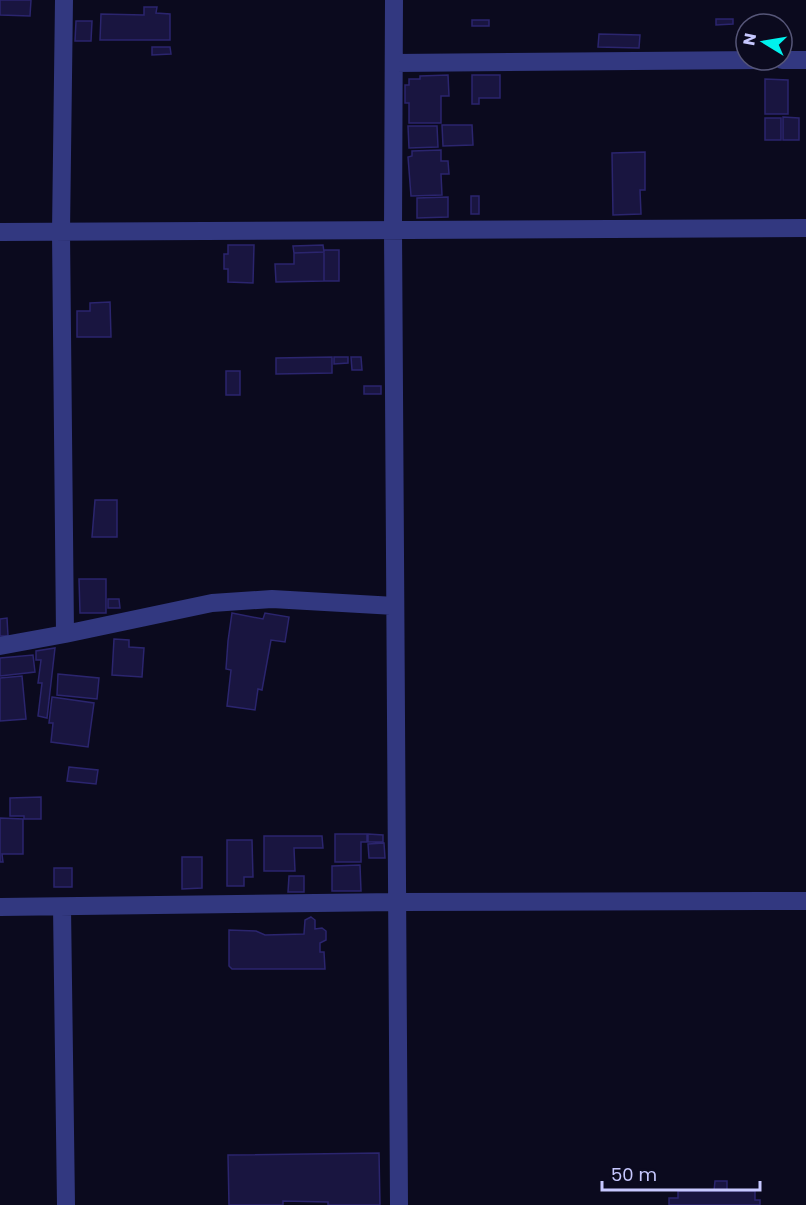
<svg xmlns="http://www.w3.org/2000/svg" width="806" height="1205" font-family="Poppins,sans-serif">
	<style>
		.building { fill: #191540; stroke: #2b256e; stroke-width: 1.5 }
		.lines { fill: none; stroke-linecap: round; stroke-linejoin: round }
		.minor { stroke: #323880; stroke-width: 18 }
	</style>
	<rect width="100%" height="100%" fill="#0b0a1e"/>
	<path class="building" d="M 0,0 L 31,0 L 30,16 L 0,15 Z
		M 144,7 L 157,7 L 156,13 L 170,14 L 170,40 L 100,40 L 101,14 L 144,15 Z
		M 716,19 L 733,19 L 733,24 L 716,25 Z
		M 472,20 L 489,20 L 489,26 L 472,26 Z
		M 76,21 L 92,21 L 91,41 L 75,41 Z
		M 599,34 L 640,35 L 639,48 L 598,47 Z
		M 152,47 L 170,47 L 171,54 L 152,55 Z
		M 448,75 L 449,96 L 441,96 L 441,123 L 409,123 L 409,103 L 405,103 L 405,85 L 409,85 L 409,79 L 420,79 L 420,76 Z
		M 472,75 L 500,75 L 500,98 L 479,98 L 479,104 L 472,104 Z
		M 765,79 L 788,80 L 788,114 L 765,114 Z
		M 783,117 L 799,118 L 799,140 L 783,140 Z
		M 765,118 L 781,118 L 781,140 L 765,140 Z
		M 442,125 L 472,125 L 473,145 L 443,146 Z
		M 408,126 L 437,126 L 438,147 L 409,148 Z
		M 441,150 L 441,161 L 448,161 L 449,174 L 441,174 L 442,195 L 411,196 L 408,157 L 412,156 L 412,151 Z
		M 645,152 L 645,190 L 640,190 L 641,214 L 613,215 L 612,153 Z
		M 471,196 L 479,196 L 479,214 L 471,214 Z
		M 448,197 L 448,217 L 417,218 L 417,198 Z
		M 228,245 L 254,245 L 253,283 L 228,282 L 228,269 L 224,269 L 224,254 L 228,254 Z
		M 323,245 L 324,252 L 294,253 L 293,246 Z
		M 324,250 L 339,250 L 339,281 L 324,281 Z
		M 324,252 L 324,281 L 276,282 L 275,264 L 294,264 L 294,253 Z
		M 110,302 L 111,337 L 77,337 L 77,311 L 90,311 L 90,303 Z
		M 332,357 L 332,373 L 276,374 L 276,358 Z
		M 334,357 L 348,357 L 348,363 L 334,364 Z
		M 351,357 L 361,357 L 362,370 L 352,370 Z
		M 226,371 L 240,371 L 240,395 L 226,395 Z
		M 364,386 L 381,386 L 381,394 L 364,394 Z
		M 95,500 L 117,500 L 117,537 L 92,537 Z
		M 79,579 L 106,579 L 106,613 L 80,613 Z
		M 108,599 L 119,599 L 120,608 L 108,608 Z
		M 232,613 L 263,619 L 265,613 L 289,617 L 285,642 L 271,640 L 262,690 L 258,689 L 255,710 L 227,706 L 231,670 L 226,669 L 228,641 Z
		M 7,618 L 8,636 L 0,636 L 0,619 Z
		M 114,639 L 129,640 L 129,647 L 144,648 L 142,677 L 112,675 Z
		M 55,648 L 47,718 L 38,716 L 42,683 L 38,683 L 41,660 L 36,660 L 36,651 Z
		M 33,655 L 35,672 L 0,676 L 0,658 Z
		M 58,674 L 99,678 L 97,699 L 57,695 Z
		M 22,676 L 26,719 L 0,721 L 0,678 Z
		M 52,697 L 94,703 L 88,747 L 51,742 L 53,723 L 49,723 Z
		M 69,767 L 98,770 L 96,784 L 67,781 Z
		M 41,797 L 41,819 L 24,819 L 24,816 L 10,816 L 10,798 Z
		M 0,818 L 23,819 L 23,854 L 2,854 L 3,862 L 0,862 Z
		M 335,834 L 367,834 L 367,842 L 361,842 L 361,862 L 335,862 Z
		M 368,834 L 383,835 L 383,842 L 368,842 Z
		M 264,836 L 322,836 L 323,848 L 294,848 L 295,871 L 264,871 Z
		M 227,840 L 252,840 L 253,877 L 244,877 L 244,886 L 227,886 Z
		M 384,843 L 385,858 L 369,858 L 368,844 Z
		M 182,857 L 202,857 L 202,888 L 182,889 Z
		M 360,865 L 361,891 L 332,891 L 332,866 Z
		M 54,868 L 72,868 L 72,887 L 54,887 Z
		M 289,876 L 304,876 L 304,892 L 288,892 Z
		M 311,917 L 315,920 L 315,929 L 322,928 L 326,931 L 326,940 L 320,943 L 320,952 L 324,952 L 325,969 L 232,969 L 229,966 L 229,930 L 256,931 L 265,935 L 304,934 L 305,920 Z
		M 379,1153 L 380,1205 L 328,1205 L 328,1202 L 283,1201 L 283,1205 L 229,1205 L 228,1155 Z
		M 715,1181 L 727,1181 L 727,1191 L 714,1191 Z
		M 678,1191 L 755,1191 L 755,1200 L 760,1200 L 760,1205 L 669,1205 L 669,1198 L 678,1198 Z"/>
	<g class="lines">
		<path class="minor" d="M 64,0 L 61,232 L 65,634
			M 394,0 L 393,229 L 399,1205
			M 782,60 L 806,60
			M 395,63 L 761,60
			M 0,232 L 806,228
			M 0,646 L 65,634 L 212,603 L 272,599 L 395,606
			M 0,907 L 397,902 L 806,901
			M 62,907 L 66,1205"/>
	</g>
	<g transform="translate(764 42) rotate(281)"><circle r="28" fill="#0b0a1e" stroke="#565678" stroke-width="1.5"/>
	<path d="M0-4.5L10 22L0 15L-10 22Z" fill="#00f2ed"/>
	<text y="-9" font-size="16" font-weight="bold" text-anchor="middle" fill="#c7c8ff">N</text>
	</g>
	<path d="M602 1181v9h158v-9" fill="none" stroke="#c7c8ff" stroke-width="3"/>
	<text x="611" y="1181" font-size="18" fill="#c7c8ff" stroke="#0b0a1e" stroke-width="4.5" paint-order="stroke">50 m</text>
</svg>
